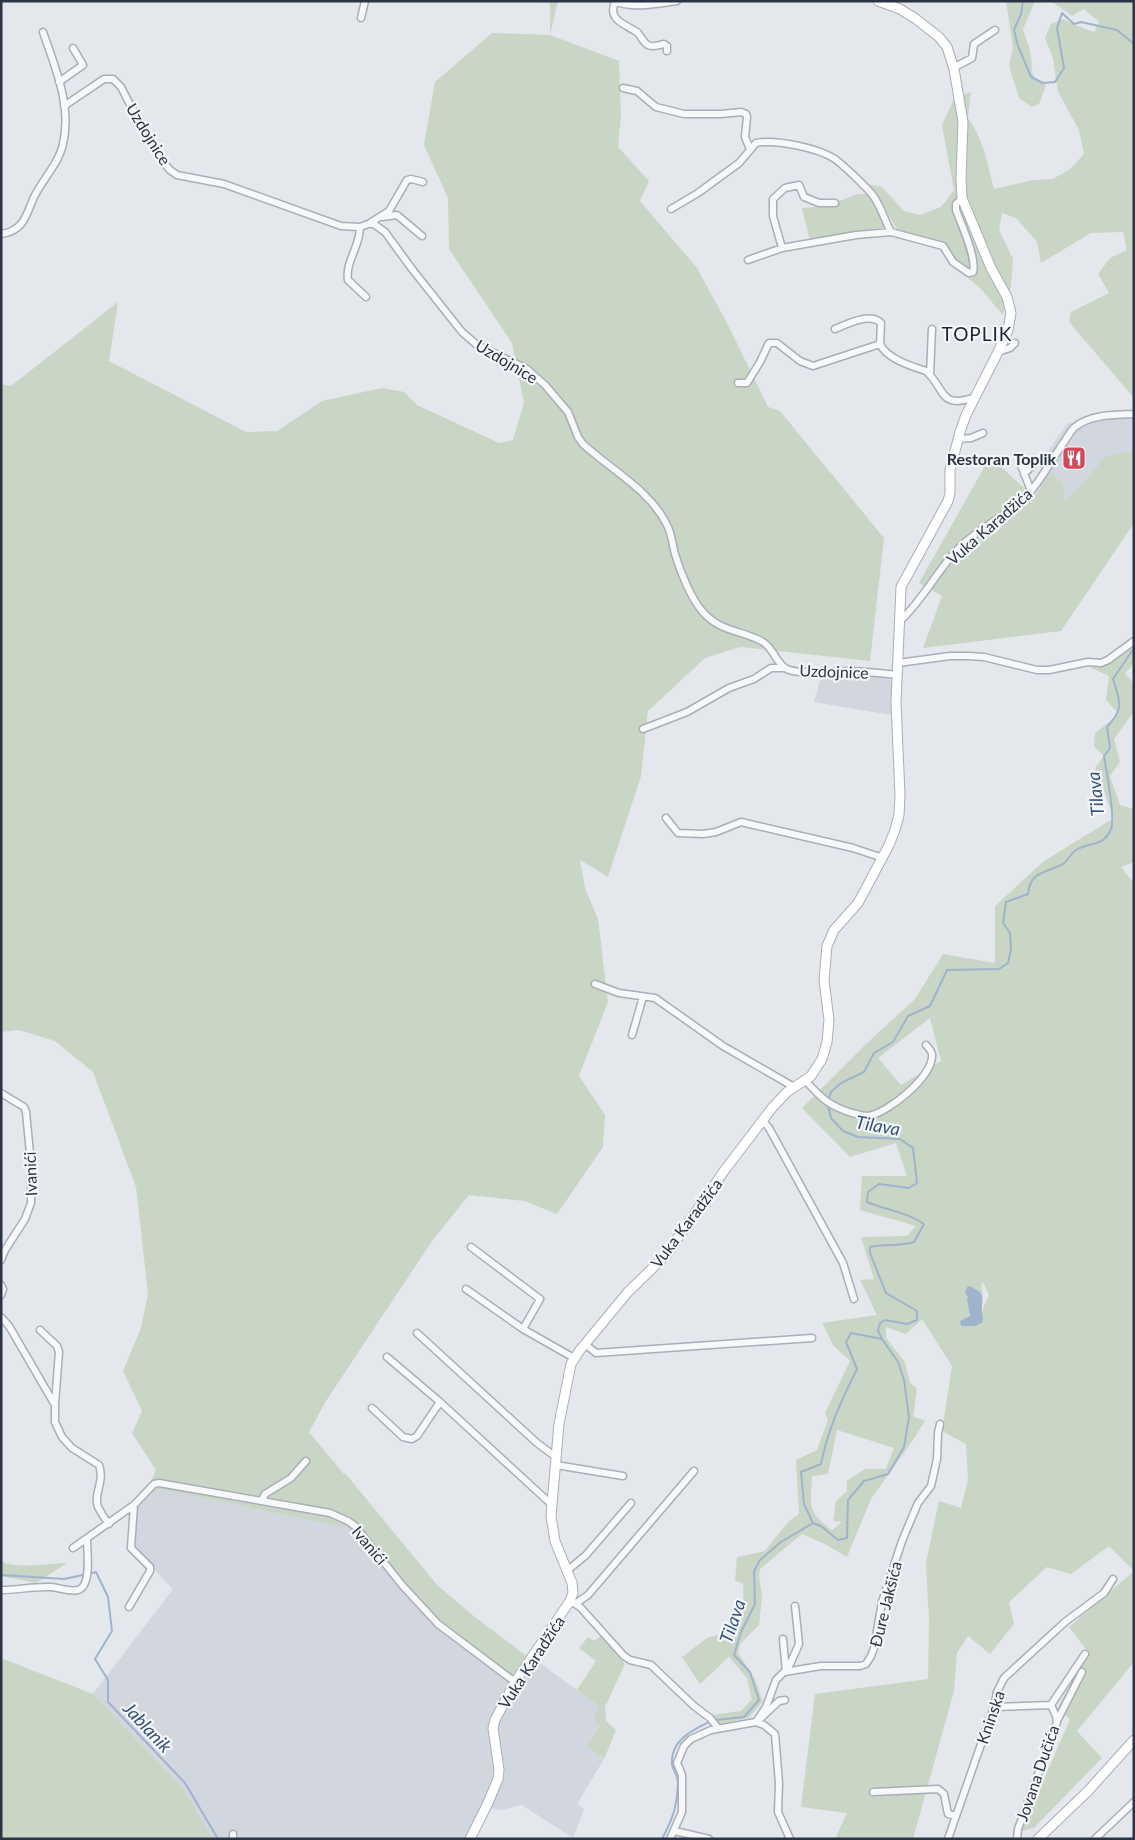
<svg xmlns="http://www.w3.org/2000/svg" width="1135" height="1840" font-family="Lato,sans-serif">
	<style>
		.built { fill: #d2d6de }
		.green { fill: #c9d6c5; fill-rule: evenodd }
		.water { fill: #9fb4cc }
		.lines { fill: none; stroke-linecap: round; stroke-linejoin: round }
		.stream { stroke: #9fb4cc; stroke-width: 2 }
		.street-casing { stroke: #a9aeb7; stroke-width: 9 }
		.secondary-casing { stroke: #a9aeb7; stroke-width: 11 }
		.street { stroke: #f7f8fa; stroke-width: 6 }
		.secondary { stroke: #fff; stroke-width: 9 }
		.labels { text-anchor: middle; dominant-baseline: central; stroke-width: 4.5; stroke-linejoin: round; paint-order: stroke }
		.street-label { font-size: 16px; fill: #2b3445; stroke: #f4f6f9 }
		.poi-label { font-size: 16px; font-weight: bold; fill: #2b3445; stroke: #f4f6f9; text-anchor: end }
		.water-label { font-size: 18px; font-style: italic; fill: #34527a; stroke: #f4f6f9 }
		.quarter-label { font-size: 19px; letter-spacing: 1px; fill: #1d2536; stroke: #f4f6f9 }
	</style>
	<rect width="100%" height="100%" fill="#e4e7ec"/>
	<path class="built" d="M 1134,410 L 1134,451 L 1107,455 L 1065,502 L 1063,484 L 1049,471 L 1041,461 L 1067,424 L 1103,414 Z
		M 822,674 L 892,678 L 891,715 L 814,702 Z
		M 158,1489 L 348,1528 L 433,1623 L 503,1678 L 515,1686 L 533,1658 L 600,1707 L 600,1726 L 587,1746 L 604,1759 L 577,1804 L 584,1809 L 573,1838 L 522,1805 L 502,1810 L 482,1807 L 468,1839 L 213,1839 L 183,1788 L 93,1694 L 173,1589 L 133,1548 L 137,1507 L 154,1490 Z"/>
	<path class="green" d="M 526,1 L 558,1 L 550,35 L 619,61 L 621,116 L 618,147 L 649,181 L 640,201 L 697,268 L 727,323 L 768,407 L 780,411 L 884,538 L 870,661 L 740,647 L 705,658 L 648,711 L 641,776 L 608,877 L 580,860 L 585,888 L 598,919 L 608,1002 L 579,1076 L 605,1115 L 603,1147 L 557,1214 L 524,1201 L 469,1195 L 432,1241 L 326,1401 L 309,1432 L 344,1474 L 345,1473 L 438,1586 L 475,1617 L 532,1660 L 515,1686 L 503,1678 L 433,1623 L 348,1528 L 158,1489 L 154,1490 L 137,1507 L 139,1493 L 151,1481 L 156,1470 L 132,1433 L 142,1411 L 123,1371 L 141,1328 L 148,1294 L 136,1187 L 93,1072 L 55,1041 L 19,1030 L 1,1032 L 1,384 L 11,386 L 118,302 L 109,361 L 246,432 L 277,431 L 322,401 L 382,388 L 404,392 L 417,405 L 499,443 L 513,440 L 524,403 L 512,343 L 449,249 L 448,198 L 424,145 L 435,82 L 492,33 L 550,35 L 550,3 Z
		M 1006,1 L 1035,1 L 1023,29 C 1025,37 1030,47 1031,56 C 1033,71 1028,77 1046,85 L 1039,104 L 1032,107 L 1019,98 L 1009,66 L 1013,47 Z
		M 1054,1 L 1134,1 L 1134,398 L 1069,322 L 1071,312 L 1109,293 L 1098,274 L 1110,258 L 1127,250 L 1123,232 L 1091,233 L 1041,263 L 1037,242 L 1016,218 L 1002,213 L 999,230 L 1013,259 L 1011,286 L 1003,315 L 979,287 L 951,264 L 944,244 L 899,233 L 880,200 L 866,184 L 882,187 L 904,211 L 920,215 L 941,207 L 954,190 L 942,125 L 954,99 L 971,92 L 968,118 L 976,131 L 984,150 L 994,189 L 1033,180 L 1053,179 L 1070,169 L 1084,154 L 1079,130 L 1058,92 L 1053,58 L 1045,38 L 1051,24 L 1063,19 L 1078,26 L 1094,32 L 1099,22 L 1084,9 L 1072,16 L 1054,3 Z
		M 858,194 L 867,194 L 873,201 L 887,230 L 810,241 L 802,208 L 826,206 Z
		M 1134,451 L 1134,523 L 1061,631 L 923,648 L 942,596 L 919,583 L 990,457 L 1034,497 L 1049,471 L 1063,484 L 1065,502 L 1107,455 Z
		M 1134,638 L 1134,664 L 1125,673 L 1134,684 L 1133,713 L 1114,739 L 1120,762 L 1110,776 L 1120,805 L 1134,809 L 1134,862 L 1121,867 L 1134,883 L 1134,1571 L 1109,1546 L 1071,1574 L 1047,1567 L 1009,1602 L 1014,1624 L 990,1654 L 968,1636 L 957,1653 L 954,1691 L 913,1839 L 835,1839 L 847,1813 L 801,1807 L 815,1694 L 928,1679 L 929,1621 L 926,1563 L 939,1501 L 961,1508 L 968,1480 L 966,1444 L 942,1431 L 952,1366 L 922,1319 L 906,1334 L 886,1327 L 886,1338 L 905,1362 L 910,1383 L 917,1388 L 913,1417 L 924,1420 L 926,1419 L 913,1440 L 871,1499 L 847,1557 L 827,1545 L 802,1534 L 760,1569 L 759,1575 L 762,1597 L 759,1625 L 740,1644 L 738,1653 L 755,1679 L 763,1702 L 748,1718 L 718,1724 L 712,1715 L 741,1711 L 752,1699 L 747,1678 L 729,1657 L 700,1684 L 682,1657 L 707,1638 L 730,1631 L 744,1609 L 743,1583 L 735,1581 L 737,1557 L 765,1551 L 789,1521 L 799,1514 L 796,1460 L 817,1450 L 828,1420 L 825,1413 L 850,1361 L 833,1345 L 822,1323 L 877,1315 L 860,1280 L 874,1279 L 861,1237 L 907,1236 L 916,1226 L 860,1210 L 862,1176 L 907,1176 L 896,1143 L 850,1157 L 802,1108 L 865,1045 L 915,999 L 943,954 L 995,963 L 995,906 L 1044,861 L 1114,818 L 1095,768 L 1104,756 L 1094,746 L 1095,733 L 1119,714 L 1106,700 L 1109,676 L 1091,668 L 1132,643 ZM 930,1018 L 941,1061 L 901,1085 L 878,1058 ZM 983,1282 L 989,1295 L 983,1308 L 982,1323 L 975,1326 L 961,1326 L 961,1321 L 970,1316 L 967,1299 L 968,1297 L 965,1294 L 967,1287 L 970,1286 L 983,1295 L 981,1286 ZM 837,1430 L 894,1448 L 886,1469 L 865,1469 L 847,1481 L 847,1491 L 836,1501 L 833,1521 L 842,1522 L 832,1530 C 806,1511 811,1506 812,1476 L 828,1474 Z
		M 1,1561 C 17,1570 48,1563 67,1563 L 36,1583 L 1,1576 Z
		M 1134,1571 L 1134,1662 L 1077,1731 L 1102,1758 L 1034,1828 L 1021,1831 L 1070,1720 L 1058,1707 L 1088,1652 L 1069,1627 Z
		M 602,1635 L 625,1664 L 605,1707 L 606,1721 L 616,1730 L 604,1759 L 587,1746 L 600,1726 L 593,1718 L 600,1707 L 577,1690 L 596,1661 L 579,1648 L 588,1637 L 594,1641 Z
		M 1,1658 L 93,1694 L 183,1788 L 213,1839 L 1,1839 Z"/>
	<path class="water" d="M 970,1286 C 986,1295 982,1294 982,1310 C 982,1315 984,1318 982,1323 L 975,1326 L 961,1326 L 960,1321 L 970,1316 L 967,1299 L 968,1297 L 965,1293 L 967,1287 Z"/>
	<g class="lines">
		<path class="stream" d="M 1023,1 L 1021,14 L 1014,30 L 1018,46 L 1031,77 L 1043,83 L 1055,82 L 1064,68 L 1057,28 L 1062,13 L 1074,24 L 1081,22 L 1117,30 L 1134,44
			M 828,1101 L 831,1092 L 841,1083 L 864,1072 L 874,1053 L 893,1042 L 908,1016 L 930,1006 L 947,970 L 999,969 L 1008,963 L 1011,949 L 1010,933 L 1003,923 L 1006,902 L 1028,894 C 1030,871 1046,873 1063,864 C 1068,861 1071,853 1076,850 C 1090,841 1103,848 1111,829 C 1116,818 1106,770 1104,756 L 1110,748 L 1107,727 C 1125,707 1120,703 1113,679 L 1134,648
			M 813,1523 L 821,1526 L 838,1540 L 847,1538 L 848,1500 L 864,1481 L 888,1474 L 904,1447 L 909,1417 L 904,1380 L 898,1362 L 882,1339
			M 92,1573 L 96,1572 L 108,1597 L 112,1631 L 95,1659 L 108,1680 L 108,1702 L 185,1783 L 218,1839
			M 1,1575 L 64,1579 L 83,1575
			M 716,1720 L 744,1717 L 759,1700 L 750,1672 L 734,1655 L 741,1632 L 755,1604 L 754,1571 L 760,1560 L 781,1542 L 813,1523 L 804,1504 L 801,1472 L 821,1464 C 828,1429 841,1401 857,1369 L 846,1342 L 851,1333 L 882,1339 L 878,1331 L 880,1323 L 885,1320 L 907,1324 L 917,1320 L 917,1311 L 886,1293 L 870,1253 L 870,1247 C 885,1243 900,1247 914,1242 L 924,1224 C 907,1212 886,1210 867,1202 L 868,1192 L 879,1184 L 909,1188 L 917,1183 L 913,1148 L 900,1139 L 858,1137 L 843,1131 L 831,1118 L 828,1105
			M 662,1839 C 673,1818 677,1807 678,1783 C 678,1776 673,1771 672,1764 C 670,1740 693,1730 711,1721"/>
		<g class="street-casing">
			<path id="street" d="M 614,1 C 632,9 658,4 677,1
				M 615,2 C 607,21 626,24 638,33 C 641,37 644,43 648,45 C 653,48 659,45 664,44 L 667,46 L 667,51
				M 361,18 L 365,1
				M 953,68 L 972,58 L 974,44 L 995,30
				M 59,82 L 83,65 L 73,48
				M 623,88 L 637,91 L 656,107 L 684,114 L 721,114 L 741,112 L 746,114 L 747,117 L 745,137 L 750,149
				M 64,106 L 104,79 L 113,79 L 121,87 L 142,128 L 163,162 L 170,170 L 177,175 L 224,184 L 341,226 L 360,227 L 368,224 L 374,224 L 385,232 L 412,269 L 462,332 L 477,345 L 527,369 L 545,385 L 568,412 L 578,437 L 583,444 C 611,470 650,490 667,525 C 672,534 672,544 675,554 C 680,571 691,599 703,612 C 720,632 742,630 763,642 C 773,648 776,662 785,668 C 796,676 837,670 852,671 C 867,672 882,673 897,675
				M 671,209 L 698,193 L 739,163 L 756,143 C 776,139 818,148 835,159 C 844,166 868,188 874,197 C 881,207 885,221 891,232
				M 382,217 L 397,215 L 422,236
				M 370,223 L 389,211 L 407,180 L 411,179 L 423,182
				M 360,227 C 360,247 345,262 348,280 L 366,297
				M 1,234 C 24,231 26,215 34,197 C 43,179 59,163 63,144 C 72,106 55,67 43,32
				M 782,248 L 773,216 L 773,199 L 785,188 L 799,185 L 804,197 L 819,203 L 835,203
				M 748,260 L 782,248 L 856,235 L 891,232 L 943,246 L 953,262 L 969,273 L 973,272 C 977,258 961,224 956,210 L 956,204 L 962,198
				M 835,329 C 847,324 870,312 881,323 L 880,344
				M 998,352 L 1010,348 L 1015,343
				M 930,375 L 932,329
				M 738,383 L 747,383 L 760,362 L 769,343 L 777,343 L 800,361 L 813,366 L 880,344 C 887,359 911,366 926,371 C 946,389 939,410 975,397
				M 958,439 L 971,438 L 983,433
				M 1021,465 L 1031,491
				M 1024,474 L 1032,466
				M 899,622 C 922,601 935,574 956,551 C 977,528 1009,516 1030,492 C 1043,477 1052,459 1064,442 C 1067,438 1071,430 1075,427 C 1091,414 1115,415 1134,414
				M 898,663 L 950,656 L 968,656 L 984,657 L 1037,670 L 1049,670 L 1088,662 L 1101,663 L 1108,660 L 1134,641
				M 643,729 L 687,712 L 729,688 L 754,679 L 771,668 L 785,668
				M 666,818 L 678,833 L 703,834 L 716,832 L 741,822 L 853,848 L 883,858
				M 595,984 L 619,993 L 655,998 L 723,1046 L 794,1087
				M 632,1035 L 643,997
				M 805,1080 C 821,1098 829,1106 852,1113 C 857,1114 862,1116 867,1116 C 886,1115 934,1076 932,1055 C 932,1051 929,1048 926,1045
				M 1,1093 L 24,1107 L 26,1112 L 31,1164 L 31,1203 L 25,1219 L 5,1250 L 1,1260
				M 763,1121 L 769,1128 L 843,1263 L 854,1299
				M 471,1247 L 540,1299 L 523,1329
				M 1,1285 L 3,1289 L 1,1295
				M 466,1289 L 523,1329 L 574,1358
				M 1,1317 L 9,1326 L 55,1405 L 55,1422 L 62,1437 L 72,1448 L 99,1465 C 105,1482 93,1494 98,1507 C 101,1513 105,1519 109,1524
				M 40,1330 L 57,1346 L 59,1352 L 55,1404
				M 417,1333 L 537,1443 L 556,1457
				M 585,1344 L 596,1353 L 812,1338
				M 387,1357 L 440,1402 L 551,1504
				M 372,1408 L 403,1437 L 412,1439 L 417,1436 L 440,1402
				M 556,1465 L 623,1476
				M 262,1500 L 265,1494 L 291,1478 L 306,1461
				M 73,1548 L 134,1505 L 154,1484 L 159,1483 L 330,1513 L 348,1521 L 355,1526 L 402,1585 L 438,1624 L 515,1682
				M 568,1570 L 586,1555 L 631,1503
				M 1,1590 C 18,1590 35,1586 51,1587 C 60,1588 69,1592 78,1590 C 92,1586 87,1552 87,1540
				M 570,1601 L 580,1607 L 624,1656 L 630,1660 L 651,1665 L 694,1706 L 710,1718 L 718,1728
				M 575,1604 L 588,1595 L 694,1471
				M 129,1607 L 150,1571 L 150,1567 L 131,1548 L 134,1505
				M 783,1639 L 786,1672
				M 787,1671 L 799,1644 L 795,1606
				M 1051,1705 L 1085,1654
				M 994,1707 L 1051,1705
				M 761,1718 L 779,1701 L 785,1700
				M 1057,1721 L 1082,1672
				M 756,1722 L 764,1725 L 775,1734 L 779,1783 L 778,1812 L 790,1839
				M 873,1792 L 938,1789 L 944,1794 L 948,1814 L 956,1816
				M 675,1831 L 709,1839
				M 233,1839 L 233,1834
				M 670,1839 L 682,1812 L 682,1775 L 677,1763 L 684,1746 L 691,1739 L 711,1730 L 756,1722 L 766,1707 L 776,1680 L 784,1672 L 821,1666 L 860,1666 L 866,1664 L 871,1656 L 874,1648 L 882,1602 L 902,1541 L 918,1503 L 931,1486 L 937,1459 L 938,1433 L 940,1424
				M 948,1839 L 994,1707 L 997,1692 L 1004,1678 L 1065,1622 L 1104,1593 L 1113,1579
				M 1017,1839 L 1018,1829 L 1057,1722 L 1056,1716 L 1051,1705
				M 1095,1839 L 1134,1802"/>
		</g>
		<g class="secondary-casing">
			<path id="secondary" d="M 470,1839 L 487,1805 L 498,1779 L 499,1770 L 493,1728 L 495,1720 L 515,1682 L 570,1601 L 573,1593 L 572,1583 L 555,1541 L 551,1516 L 559,1424 L 571,1364 L 580,1350 L 628,1292 L 666,1255 L 724,1171 L 772,1108 L 787,1092 L 811,1076 L 822,1059 L 827,1042 L 829,1020 L 824,980 L 827,946 L 834,930 L 858,903 L 864,892 L 889,845 L 895,830 L 899,815 L 900,795 L 896,703 L 901,587 L 948,501 L 950,493 L 950,470 L 960,432 L 966,415 L 998,352 L 1008,330 L 1011,313 L 1007,297 L 991,268 L 962,198 L 961,178 L 963,122 L 954,69 L 947,47 L 939,37 L 916,19 L 900,9 L 878,1
				M 1038,1839 L 1088,1791 L 1134,1740"/>
		</g>
		<use href="#street" class="street"/>
		<use href="#secondary" class="secondary"/>
	</g>
	<defs>
		<g id="restaurant-square" transform="scale(1.25)"><rect x="-9" y="-9" width="18" height="18" rx="4" fill="#d1495b" stroke="#f4f6f9"/><path d="M-5-6h1v4h1v-4h1v4h1v-4h1v5L-1.5 .5V6h-2V.5L-5-1ZM5-6V6H3V1.5H1.5Q1.5-4 5-6Z" fill="#fff"/></g>
	</defs>
	<g fill-rule="evenodd">
		<use href="#restaurant-square" x="1074" y="458"/>
	</g>
	<g class="labels">
		<g class="street-label">
			<text transform="translate(149 134) rotate(58)">Uzdojnice</text>
			<text transform="translate(507 361) rotate(31)">Uzdojnice</text>
			<text transform="translate(989 526) rotate(-41)">Vuka Karadžića</text>
			<text transform="translate(834 671) rotate(2)">Uzdojnice</text>
			<text transform="translate(30 1174) rotate(-92)">Ivanići</text>
			<text transform="translate(686 1223) rotate(-53)">Vuka Karadžića</text>
			<text transform="translate(370 1545) rotate(50)">Ivanići</text>
			<text transform="translate(885 1604) rotate(-76)">Đure Jakšića</text>
			<text transform="translate(531 1662) rotate(-57)">Vuka Karadžića</text>
			<text transform="translate(990 1717) rotate(-71)">Kninska</text>
			<text transform="translate(1037 1773) rotate(-71)">Jovana Dučića</text>
		</g>
		<g class="poi-label">
			<text x="1056" y="458">Restoran Toplik</text>
		</g>
		<g class="water-label">
			<text transform="translate(1095 794) rotate(-96)">Tilava</text>
			<text transform="translate(878 1125) rotate(10)">Tilava</text>
			<text transform="translate(732 1621) rotate(-71)">Tilava</text>
			<text transform="translate(148 1727) rotate(47)">Jablanik</text>
		</g>
		<g class="quarter-label">
			<text x="977" y="333">TOPLIK</text>
		</g>
	</g>
	<rect width="1135" height="1840" fill="none" stroke="#2b3445" stroke-width="5"/>
</svg>
